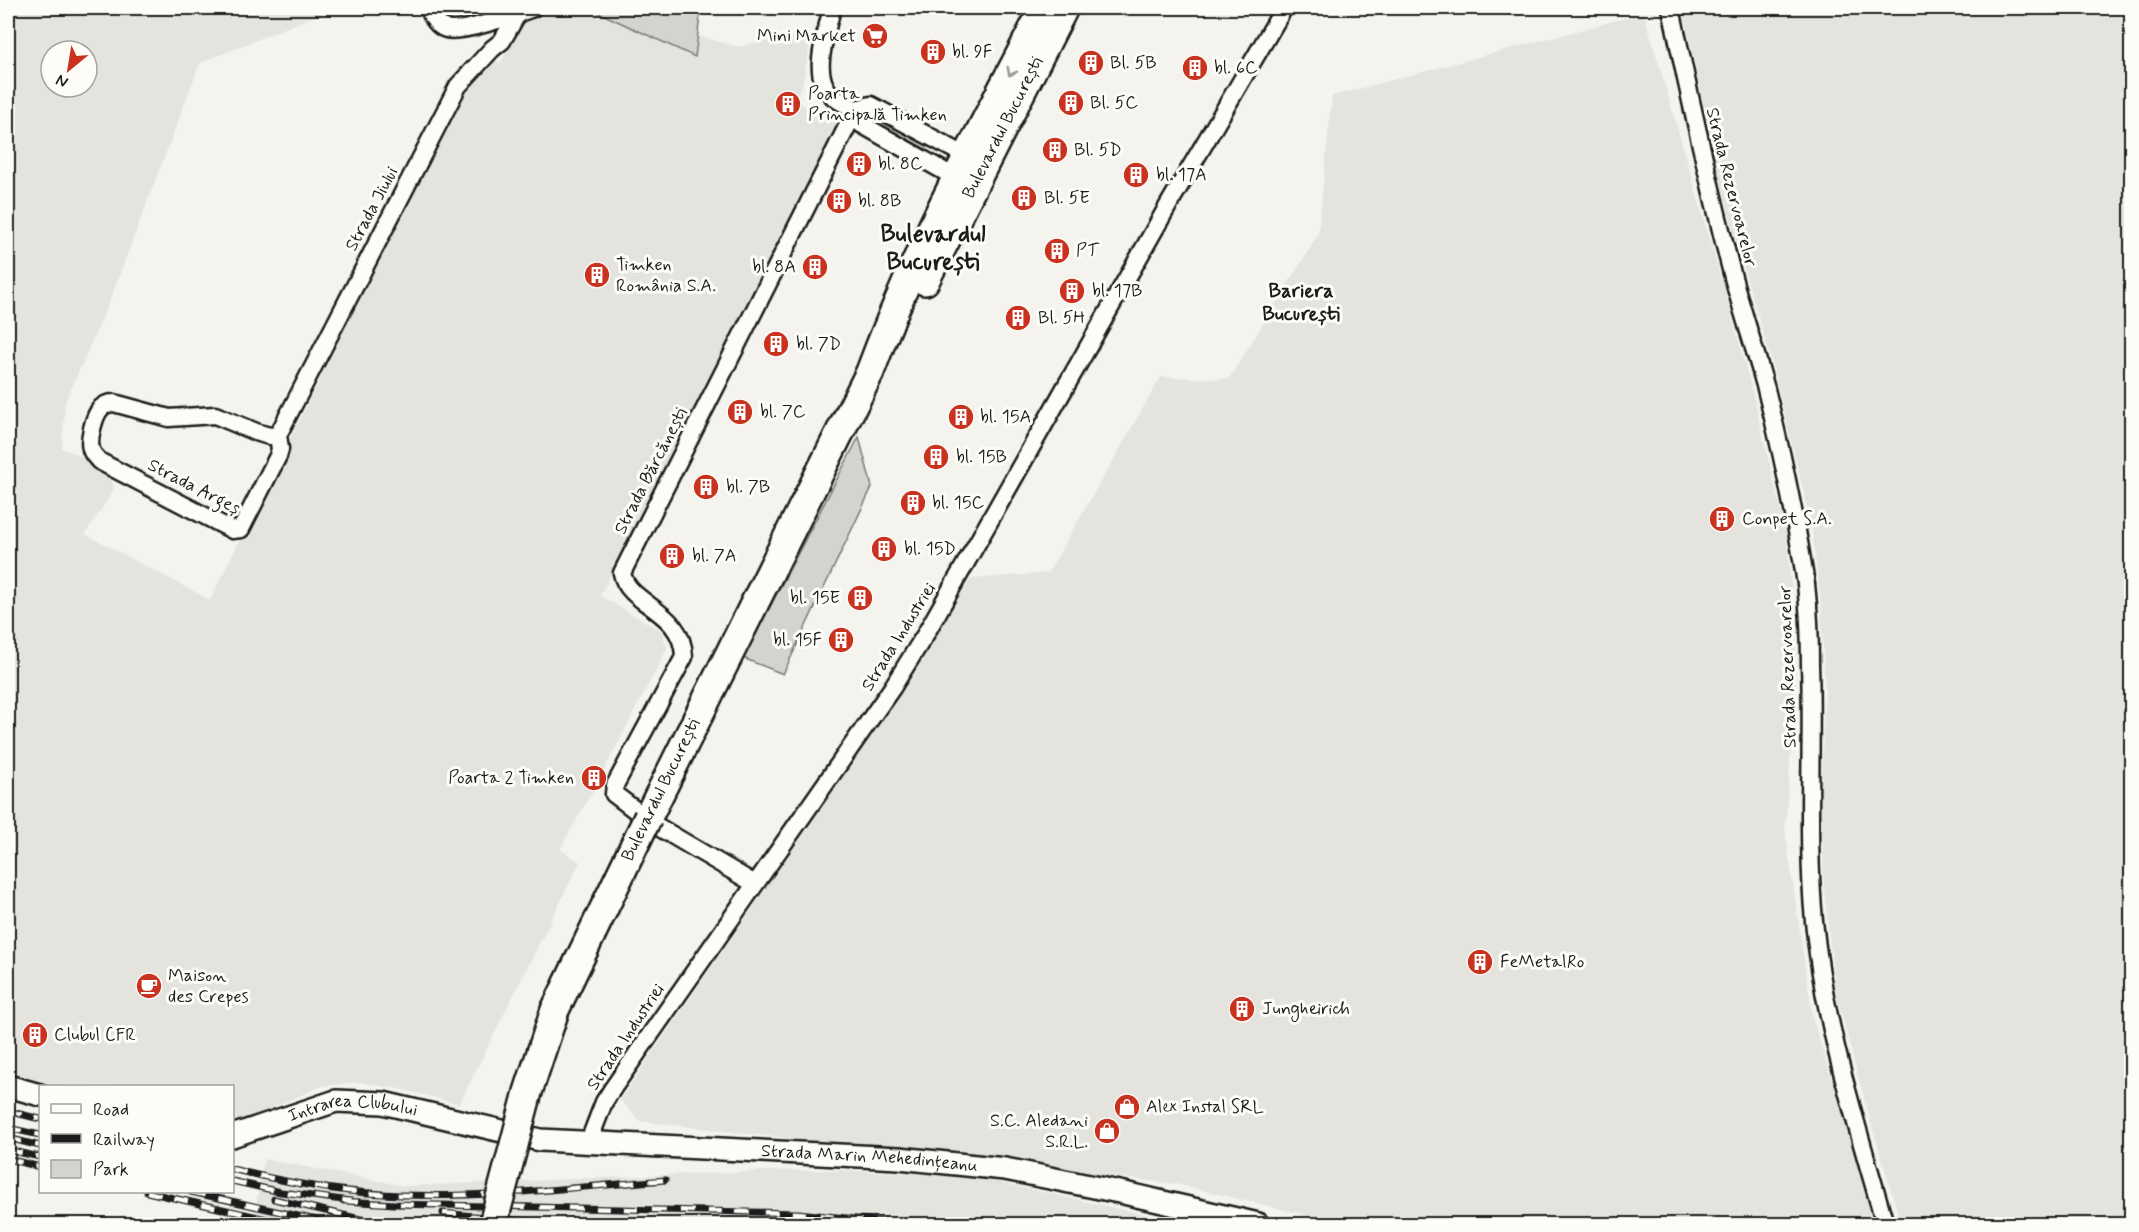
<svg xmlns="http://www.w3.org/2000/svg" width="2139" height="1232" font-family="Mynerve,sans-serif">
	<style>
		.built { fill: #e4e3de; fill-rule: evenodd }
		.green { fill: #d4d3cf; stroke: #787876; stroke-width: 1.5 }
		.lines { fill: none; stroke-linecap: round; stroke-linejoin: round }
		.minor-casing { stroke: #1c1c1c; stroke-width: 21 }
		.tertiary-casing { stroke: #1c1c1c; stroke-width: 26 }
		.primary-casing { stroke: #1c1c1c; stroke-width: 32 }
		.minor { stroke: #fdfcf7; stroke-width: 16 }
		.tertiary { stroke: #fdfcf7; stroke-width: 21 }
		.primary { stroke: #fdfcf7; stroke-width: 27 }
		.rail-casing { stroke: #1c1c1c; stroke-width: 7 }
		.rail { stroke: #fdfcf7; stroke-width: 4.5; stroke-dasharray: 14; stroke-linecap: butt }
		.primary-bridge-casing { stroke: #1c1c1c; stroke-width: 32; stroke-linecap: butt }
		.primary-bridge { stroke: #fdfcf7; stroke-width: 27 }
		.oneway { stroke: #989794 }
		.labels { text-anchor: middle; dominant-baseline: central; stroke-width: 6; stroke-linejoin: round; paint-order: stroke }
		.poi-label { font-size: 18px; fill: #1c1c1c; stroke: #fdfcf7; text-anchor: start }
		.street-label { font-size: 18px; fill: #1c1c1c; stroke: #fdfcf7 }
		.neighbourhood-label { font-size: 20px; font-weight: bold; fill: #1c1c1c; stroke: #fdfcf7 }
		.district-label { font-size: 24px; font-weight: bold; fill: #1c1c1c; stroke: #fdfcf7 }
	</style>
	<rect width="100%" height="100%" fill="#f4f3ee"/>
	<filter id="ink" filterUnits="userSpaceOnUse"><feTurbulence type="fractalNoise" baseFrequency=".0167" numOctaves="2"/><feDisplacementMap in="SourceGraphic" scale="12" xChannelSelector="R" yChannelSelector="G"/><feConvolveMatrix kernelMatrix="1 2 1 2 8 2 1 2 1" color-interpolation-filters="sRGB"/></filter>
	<g filter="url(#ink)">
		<path class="built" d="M 8,8 L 334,8 L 200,63 L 108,305 L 65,402 L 62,448 L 110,470 L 114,490 L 85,534 L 210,600 L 466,85 L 488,57 L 501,63 L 525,17 L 555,8 L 701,8 L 698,36 L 739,47 L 782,35 L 811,40 L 802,86 L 794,100 L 838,124 L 600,596 L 662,631 L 667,649 L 596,785 L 560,849 L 580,862 L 459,1104 L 404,1090 L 360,1082 L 322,1086 L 233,1125 L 232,1086 L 40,1086 L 8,1079 ZM 51,51 L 87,51 L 87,87 L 51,87 Z
			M 1683,8 L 2131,8 L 2131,1224 L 1901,1224 L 1863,1095 L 1835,990 L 1824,888 L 1821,791 L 1825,691 L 1821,604 L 1811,522 L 1771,359 L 1741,259 L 1713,152 Z
			M 1644,13 L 1725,292 L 1754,398 L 1786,533 L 1795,623 L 1796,682 L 1785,830 L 1813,1020 L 1846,1124 L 1875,1224 L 1344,1224 L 1176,1184 L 640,1121 L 620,1100 L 759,898 L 971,579 L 1048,573 L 1161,377 L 1229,379 L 1318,235 L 1332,96 Z
			M 264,1159 L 405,1186 L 763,1171 L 840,1170 L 970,1176 L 1188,1224 L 253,1224 Z"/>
		<path class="green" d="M 589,8 L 701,8 L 695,57 Z
			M 868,114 L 928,145 L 926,149 L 867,118 Z
			M 859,437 L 872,487 L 783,674 L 743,658 Z"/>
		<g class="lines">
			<g class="minor-casing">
				<path id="minor" d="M 429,8 C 431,16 437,26 446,29 C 462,34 516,14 533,8
					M 1671,8 C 1690,99 1710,190 1734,281 C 1744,317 1756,353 1766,389 C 1782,453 1796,519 1806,584 C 1809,611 1810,639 1810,665 C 1813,750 1806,836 1814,921 C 1824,1025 1857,1125 1885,1224
					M 956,178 L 861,124 L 856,109 L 871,105 L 968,157
					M 114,403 L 169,418 L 215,415 L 256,432 L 269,436 L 278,435 L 280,449 L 278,456 L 241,529 L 232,530 L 99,461 C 96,457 92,454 91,449 C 88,439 94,416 101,408 C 105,404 109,403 114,403 Z
					M 278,435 L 458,86 L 492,49 L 502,41 L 518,13
					M 755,884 L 655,825 L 614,794 L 615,785 L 684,657 C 683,609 628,606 622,573 L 856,109 C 850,106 844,104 838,100 C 807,81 826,36 832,8
					M 589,1141 L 604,1102 L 613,1088 L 892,688 L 925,635 L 1169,204 L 1284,8"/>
			</g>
			<g class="tertiary-casing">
				<g id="tertiary">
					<path d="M 8,1086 L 40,1095"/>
					<path id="s1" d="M 232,1136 L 336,1101 L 383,1103 L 540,1140 L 899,1158 L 1005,1169 L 1124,1193 L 1258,1224"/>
				</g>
			</g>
			<g class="primary-casing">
				<g id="primary">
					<path id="s2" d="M 925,281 L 1064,8"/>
					<path d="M 648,817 L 870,372 C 917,245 983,127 1044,8"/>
				</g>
			</g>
			<use href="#minor" class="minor"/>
			<use href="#tertiary" class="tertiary"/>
			<use href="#primary" class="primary"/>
			<g class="rail-casing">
				<path id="rail" d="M 8,1111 L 40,1119
					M 8,1128 L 40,1135
					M 8,1138 L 40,1146
					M 8,1150 L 40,1157
					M 8,1159 L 40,1167
					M 232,1169 C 287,1183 343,1193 400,1195 C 488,1198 577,1187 665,1180
					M 232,1181 L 281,1192 L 351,1201
					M 147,1192 L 289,1224
					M 191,1192 L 334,1224
					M 274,1199 L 382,1224
					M 344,1201 L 395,1204 L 798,1213 L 904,1224
					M 443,1213 L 556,1224"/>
			</g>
			<use href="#rail" class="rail"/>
			<g class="primary-bridge-casing">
				<path id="primary-bridge" d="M 493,1224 L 528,1092 L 555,1010 L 648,817"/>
			</g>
			<use href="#primary-bridge" class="primary-bridge"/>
		</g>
		<defs><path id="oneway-chevron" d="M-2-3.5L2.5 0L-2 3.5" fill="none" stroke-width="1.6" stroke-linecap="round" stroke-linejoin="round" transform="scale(1.5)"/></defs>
		<use class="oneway" href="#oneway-chevron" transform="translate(1011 72) rotate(117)"/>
	</g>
	<defs>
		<g id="supermarket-disc" transform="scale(1.35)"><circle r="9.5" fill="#c8321e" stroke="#fdfcf7"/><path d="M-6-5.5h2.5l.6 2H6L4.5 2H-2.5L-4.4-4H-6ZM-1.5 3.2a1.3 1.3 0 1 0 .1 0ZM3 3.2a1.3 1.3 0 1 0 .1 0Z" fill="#fff"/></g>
		<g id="building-disc" transform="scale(1.35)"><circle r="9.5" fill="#c8321e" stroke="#fdfcf7"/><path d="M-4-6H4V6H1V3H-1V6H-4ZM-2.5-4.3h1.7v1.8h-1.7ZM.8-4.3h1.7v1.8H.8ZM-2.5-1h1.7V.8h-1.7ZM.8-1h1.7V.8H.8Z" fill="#fff"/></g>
		<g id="cafe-disc" transform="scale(1.35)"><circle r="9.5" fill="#c8321e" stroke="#fdfcf7"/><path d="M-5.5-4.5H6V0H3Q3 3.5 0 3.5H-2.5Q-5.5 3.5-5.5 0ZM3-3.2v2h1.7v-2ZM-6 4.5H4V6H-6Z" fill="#fff"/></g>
		<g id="shop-disc" transform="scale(1.35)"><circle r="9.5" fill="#c8321e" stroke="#fdfcf7"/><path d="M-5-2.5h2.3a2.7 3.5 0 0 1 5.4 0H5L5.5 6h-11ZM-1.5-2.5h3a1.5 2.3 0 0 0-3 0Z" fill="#fff"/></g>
	</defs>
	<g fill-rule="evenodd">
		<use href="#supermarket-disc" x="875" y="36"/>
		<use href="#building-disc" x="933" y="52"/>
		<use href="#building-disc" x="1091" y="63"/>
		<use href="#building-disc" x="1195" y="68"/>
		<use href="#building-disc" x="1071" y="103"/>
		<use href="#building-disc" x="788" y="104"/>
		<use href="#building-disc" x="1055" y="150"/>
		<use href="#building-disc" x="859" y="164"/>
		<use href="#building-disc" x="1136" y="175"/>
		<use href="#building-disc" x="1024" y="198"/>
		<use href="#building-disc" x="839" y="201"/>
		<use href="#building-disc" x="1057" y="251"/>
		<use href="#building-disc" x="815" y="267"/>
		<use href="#building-disc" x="597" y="275"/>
		<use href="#building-disc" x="1072" y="291"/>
		<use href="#building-disc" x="1018" y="318"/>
		<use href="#building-disc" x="776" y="344"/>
		<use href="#building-disc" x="740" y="412"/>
		<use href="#building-disc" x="961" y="417"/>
		<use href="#building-disc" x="936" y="457"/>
		<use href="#building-disc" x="706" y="487"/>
		<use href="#building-disc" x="913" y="503"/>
		<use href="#building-disc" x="1722" y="519"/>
		<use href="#building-disc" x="884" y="549"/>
		<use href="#building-disc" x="672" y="556"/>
		<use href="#building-disc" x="860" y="598"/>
		<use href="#building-disc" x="841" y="640"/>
		<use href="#building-disc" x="594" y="778"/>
		<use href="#building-disc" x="1480" y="962"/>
		<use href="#cafe-disc" x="149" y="986"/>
		<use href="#building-disc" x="1242" y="1009"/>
		<use href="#building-disc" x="35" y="1035"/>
		<use href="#shop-disc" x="1127" y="1107"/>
		<use href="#shop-disc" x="1107" y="1131"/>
	</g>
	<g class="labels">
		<g class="poi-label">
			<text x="856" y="36" text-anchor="end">Mini Market</text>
			<text x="952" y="52">bl. 9F</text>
			<text x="1110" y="63">Bl. 5B</text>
			<text x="1214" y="68">bl. 6C</text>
			<text x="808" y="94">Poarta<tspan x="808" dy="21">Principală Timken</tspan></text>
			<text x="1090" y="103">Bl. 5C</text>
			<text x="1074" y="150">Bl. 5D</text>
			<text x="878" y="164">bl. 8C</text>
			<text x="1156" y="175">bl. 17A</text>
			<text x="1044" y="198">Bl. 5E</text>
			<text x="858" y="201">bl. 8B</text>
			<text x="1076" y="251">PT</text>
			<text x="616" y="265">Timken<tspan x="616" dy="21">România S.A.</tspan></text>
			<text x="796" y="267" text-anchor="end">bl. 8A</text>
			<text x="1092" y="291">bl. 17B</text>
			<text x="1038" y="318">Bl. 5H</text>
			<text x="796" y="344">bl. 7D</text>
			<text x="760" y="412">bl. 7C</text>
			<text x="980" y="417">bl. 15A</text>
			<text x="956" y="457">bl. 15B</text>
			<text x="726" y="487">bl. 7B</text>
			<text x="932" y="503">bl. 15C</text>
			<text x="1742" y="519">Conpet S.A.</text>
			<text x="904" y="549">bl. 15D</text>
			<text x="692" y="556">bl. 7A</text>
			<text x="840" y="598" text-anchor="end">bl. 15E</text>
			<text x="822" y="640" text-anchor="end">bl. 15F</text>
			<text x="574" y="778" text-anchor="end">Poarta 2 Timken</text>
			<text x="1500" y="962">FeMetalRo</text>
			<text x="168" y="976">Maison<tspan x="168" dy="21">des Crepes</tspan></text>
			<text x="1262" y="1009">Jungheirich</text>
			<text x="54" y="1035">Clubul CFR</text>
			<text x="1146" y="1107">Alex Instal SRL</text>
			<text x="1088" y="1121" text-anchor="end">S.C. Aledani<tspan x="1088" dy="21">S.R.L.</tspan></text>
		</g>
		<g class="street-label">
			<text stroke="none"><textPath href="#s2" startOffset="172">Bulevardul București</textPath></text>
			<text transform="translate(1731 187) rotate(76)">Strada Rezervoarelor</text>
			<text transform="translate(372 209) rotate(-62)">Strada Jiului</text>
			<text transform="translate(651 471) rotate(-63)">Strada Bărcănești</text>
			<text transform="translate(194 487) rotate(27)">Strada Argeș</text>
			<text transform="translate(899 637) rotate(-58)">Strada Industriei</text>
			<text transform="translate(1788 667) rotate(-92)">Strada Rezervoarelor</text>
			<text transform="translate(661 790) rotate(-64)">Bulevardul București</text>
			<text transform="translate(626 1037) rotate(-56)">Strada Industriei</text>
			<text stroke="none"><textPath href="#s1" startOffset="126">Intrarea Clubului</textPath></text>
			<text stroke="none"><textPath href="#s1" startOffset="648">Strada Marin Mehedințeanu</textPath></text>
		</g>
		<g class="neighbourhood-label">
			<text x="1301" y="291">Bariera<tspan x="1301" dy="23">București</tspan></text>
		</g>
		<g class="district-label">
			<text x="933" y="234">Bulevardul<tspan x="933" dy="28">București</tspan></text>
		</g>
	</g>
	<rect width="2139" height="1232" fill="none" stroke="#fdfcf7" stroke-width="30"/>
	<rect x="15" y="15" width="2109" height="1202" fill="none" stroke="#1c1c1c" stroke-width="2" filter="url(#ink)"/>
	<rect x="39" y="1085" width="195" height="108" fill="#fdfcf7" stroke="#a3a29f" stroke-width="1.5"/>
	<rect x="51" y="1104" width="30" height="9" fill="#fdfcf7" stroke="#a3a29f" stroke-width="1.5"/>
	<text x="93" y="1115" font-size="18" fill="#1c1c1c">Road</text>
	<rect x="51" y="1134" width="30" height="9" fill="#1c1c1c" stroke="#a3a29f" stroke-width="1.5"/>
	<text x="93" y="1145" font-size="18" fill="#1c1c1c">Railway</text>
	<rect x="51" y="1160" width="30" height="18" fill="#d4d3cf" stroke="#a3a29f" stroke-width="1.5"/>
	<text x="93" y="1175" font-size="18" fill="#1c1c1c">Park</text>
	<g transform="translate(69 69) rotate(210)"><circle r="28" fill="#fdfcf7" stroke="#a3a29f" stroke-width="1.5"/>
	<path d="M0-4.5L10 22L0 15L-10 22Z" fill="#c8321e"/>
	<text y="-9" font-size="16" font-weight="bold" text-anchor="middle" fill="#1c1c1c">N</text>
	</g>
</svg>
